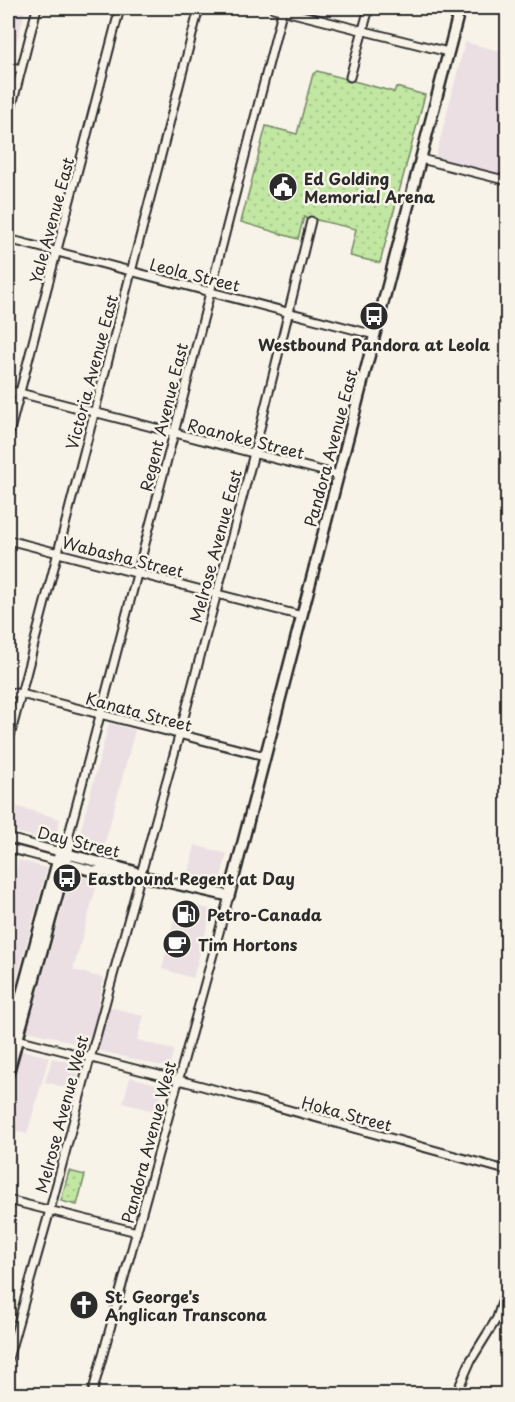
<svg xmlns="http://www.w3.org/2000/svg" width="515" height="1402" font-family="'Playpen Sans',sans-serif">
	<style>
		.built { fill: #ebdfe4 }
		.park { fill: url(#park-dots); stroke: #768966; stroke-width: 1.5 }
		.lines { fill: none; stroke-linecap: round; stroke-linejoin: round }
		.minor-casing { stroke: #2b2b2b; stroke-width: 11 }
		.major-casing { stroke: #2b2b2b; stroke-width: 14 }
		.minor { stroke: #f7f3e8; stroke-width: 7 }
		.major { stroke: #f7f3e8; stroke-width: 9 }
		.labels { text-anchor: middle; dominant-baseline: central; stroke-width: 5; stroke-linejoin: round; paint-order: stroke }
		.poi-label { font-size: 16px; font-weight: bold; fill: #2b2b2b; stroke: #f7f3e8; text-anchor: start }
		.street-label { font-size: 16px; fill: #2b2b2b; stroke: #f7f3e8 }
	</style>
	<defs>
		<pattern id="park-dots" width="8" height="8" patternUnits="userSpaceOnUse" patternTransform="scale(1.5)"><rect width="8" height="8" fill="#c1e7a2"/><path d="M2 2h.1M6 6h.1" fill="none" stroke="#a6c68c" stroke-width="1.8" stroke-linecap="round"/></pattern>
	</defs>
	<rect width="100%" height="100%" fill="#f7f3e8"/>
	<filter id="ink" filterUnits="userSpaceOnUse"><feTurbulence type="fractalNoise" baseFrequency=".0167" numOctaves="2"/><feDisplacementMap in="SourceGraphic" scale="12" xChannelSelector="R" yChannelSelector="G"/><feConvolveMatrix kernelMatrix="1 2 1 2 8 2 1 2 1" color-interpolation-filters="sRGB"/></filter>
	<g filter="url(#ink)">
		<path class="built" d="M 8,8 L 26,8 L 12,59 L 8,58 Z
			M 465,42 L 507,53 L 507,178 L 435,159 Z
			M 109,723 L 135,730 L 102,854 L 83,847 L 78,840 Z
			M 8,804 L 60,819 L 55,842 L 8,830 Z
			M 195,845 L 227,854 L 219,884 L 188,876 Z
			M 19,860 L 47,868 L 8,1011 L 8,903 Z
			M 72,874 L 98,881 L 73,970 L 104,978 L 98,1004 L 144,1016 L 137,1040 L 174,1050 L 169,1068 L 85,1047 L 54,1037 L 27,1031 Z
			M 178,901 L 212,910 L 193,978 L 162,969 Z
			M 21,1050 L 49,1057 L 27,1134 L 8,1129 L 8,1100 Z
			M 52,1058 L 81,1065 L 74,1090 L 45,1082 Z
			M 130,1077 L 164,1086 L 157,1112 L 123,1103 Z"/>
		<path class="park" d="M 317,71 L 394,92 L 396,87 L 425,95 L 380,263 L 350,256 L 356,229 L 304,217 L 298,239 L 241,222 L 266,126 L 297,134 L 313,74 Z
			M 69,1171 L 85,1175 L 77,1205 L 61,1201 Z"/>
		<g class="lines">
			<g class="minor-casing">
				<path id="minor" d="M 273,8 L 448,52
					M 8,66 L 21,69
					M 350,77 L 369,8
					M 8,121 L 37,8
					M 421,159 L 508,181
					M 8,239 L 375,335
					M 8,390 L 338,475
					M 8,438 L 120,8
					M 8,540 L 302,616
					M 8,692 L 21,694 L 265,756
					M 8,744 L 131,272 L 199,8
					M 8,838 L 60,852 L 63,841 L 69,834 L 174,433 L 283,8
					M 8,848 L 57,861
					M 68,854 L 71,843 L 69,834
					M 13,1038 L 202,1086 L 502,1169 L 508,1172
					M 8,1200 L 137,1232
					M 8,1359 L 50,1210 L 88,1066 L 179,736 L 252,461 L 311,221
					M 92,1394 L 229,896
					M 456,1394 L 471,1360 L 497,1318 L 508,1283"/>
			</g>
			<g class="major-casing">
				<path id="major" d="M 57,861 L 93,871 L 102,871 L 131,877 L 141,876 L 229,896 C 305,600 383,304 460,8
					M 8,1044 L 60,852 L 133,871 L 141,876
					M 8,1074 L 67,860"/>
			</g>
			<use href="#minor" class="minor"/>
			<use href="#major" class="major"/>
		</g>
	</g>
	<defs>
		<g id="civic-disc" transform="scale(1.5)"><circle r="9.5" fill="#2b2b2b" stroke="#f7f3e8"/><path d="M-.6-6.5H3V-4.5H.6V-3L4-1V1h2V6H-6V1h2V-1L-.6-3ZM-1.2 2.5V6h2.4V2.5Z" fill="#fff"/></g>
		<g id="bus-disc" transform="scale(1.5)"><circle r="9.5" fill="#2b2b2b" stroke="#f7f3e8"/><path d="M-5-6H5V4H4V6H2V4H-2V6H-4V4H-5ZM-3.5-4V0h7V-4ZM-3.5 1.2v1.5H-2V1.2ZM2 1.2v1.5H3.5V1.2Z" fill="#fff"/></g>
		<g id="fuel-disc" transform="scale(1.5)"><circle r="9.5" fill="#2b2b2b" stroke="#f7f3e8"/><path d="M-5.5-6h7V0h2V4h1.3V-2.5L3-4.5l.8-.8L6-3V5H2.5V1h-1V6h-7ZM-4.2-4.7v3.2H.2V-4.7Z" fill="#fff"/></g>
		<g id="cafe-disc" transform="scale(1.5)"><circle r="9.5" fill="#2b2b2b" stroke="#f7f3e8"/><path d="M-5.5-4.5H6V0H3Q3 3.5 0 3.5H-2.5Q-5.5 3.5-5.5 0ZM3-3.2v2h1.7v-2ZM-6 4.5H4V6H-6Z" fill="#fff"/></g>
		<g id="church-disc" transform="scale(1.5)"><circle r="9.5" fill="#2b2b2b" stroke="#f7f3e8"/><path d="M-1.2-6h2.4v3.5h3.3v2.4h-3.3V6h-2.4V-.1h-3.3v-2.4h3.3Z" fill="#fff"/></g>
	</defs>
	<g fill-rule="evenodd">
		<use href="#civic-disc" x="283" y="187"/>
		<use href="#bus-disc" x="374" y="316"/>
		<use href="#bus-disc" x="67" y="878"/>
		<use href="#fuel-disc" x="186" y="914"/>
		<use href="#cafe-disc" x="177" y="944"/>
		<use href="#church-disc" x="84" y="1305"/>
	</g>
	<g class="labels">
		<g class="poi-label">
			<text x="304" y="178">Ed Golding<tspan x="304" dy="18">Memorial Arena</tspan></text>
			<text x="374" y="344" text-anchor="middle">Westbound Pandora at Leola</text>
			<text x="88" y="878">Eastbound Regent at Day</text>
			<text x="207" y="914">Petro-Canada</text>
			<text x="198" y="944">Tim Hortons</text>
			<text x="105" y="1296">St. George's<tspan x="105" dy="18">Anglican Transcona</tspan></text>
		</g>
		<g class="street-label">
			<text transform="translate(51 220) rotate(-75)">Yale Avenue East</text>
			<text transform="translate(195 274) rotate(14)">Leola Street</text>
			<text transform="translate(91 372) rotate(-75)">Victoria Avenue East</text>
			<text transform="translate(163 417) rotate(-76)">Regent Avenue East</text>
			<text transform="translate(246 438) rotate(14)">Roanoke Street</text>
			<text transform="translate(330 448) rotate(-75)">Pandora Avenue East</text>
			<text transform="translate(215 546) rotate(-75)">Melrose Avenue East</text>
			<text transform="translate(123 556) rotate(14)">Wabasha Street</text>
			<text transform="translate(139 711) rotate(15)">Kanata Street</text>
			<text transform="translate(79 841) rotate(14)">Day Street</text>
			<text transform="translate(347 1113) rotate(15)">Hoka Street</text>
			<text transform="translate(61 1114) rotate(-75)">Melrose Avenue West</text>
			<text transform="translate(148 1142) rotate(-75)">Pandora Avenue West</text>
		</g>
	</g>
	<rect width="515" height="1402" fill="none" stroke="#f7f3e8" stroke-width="30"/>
	<rect x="15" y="15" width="485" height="1372" fill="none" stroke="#2b2b2b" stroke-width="2" filter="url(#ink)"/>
</svg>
